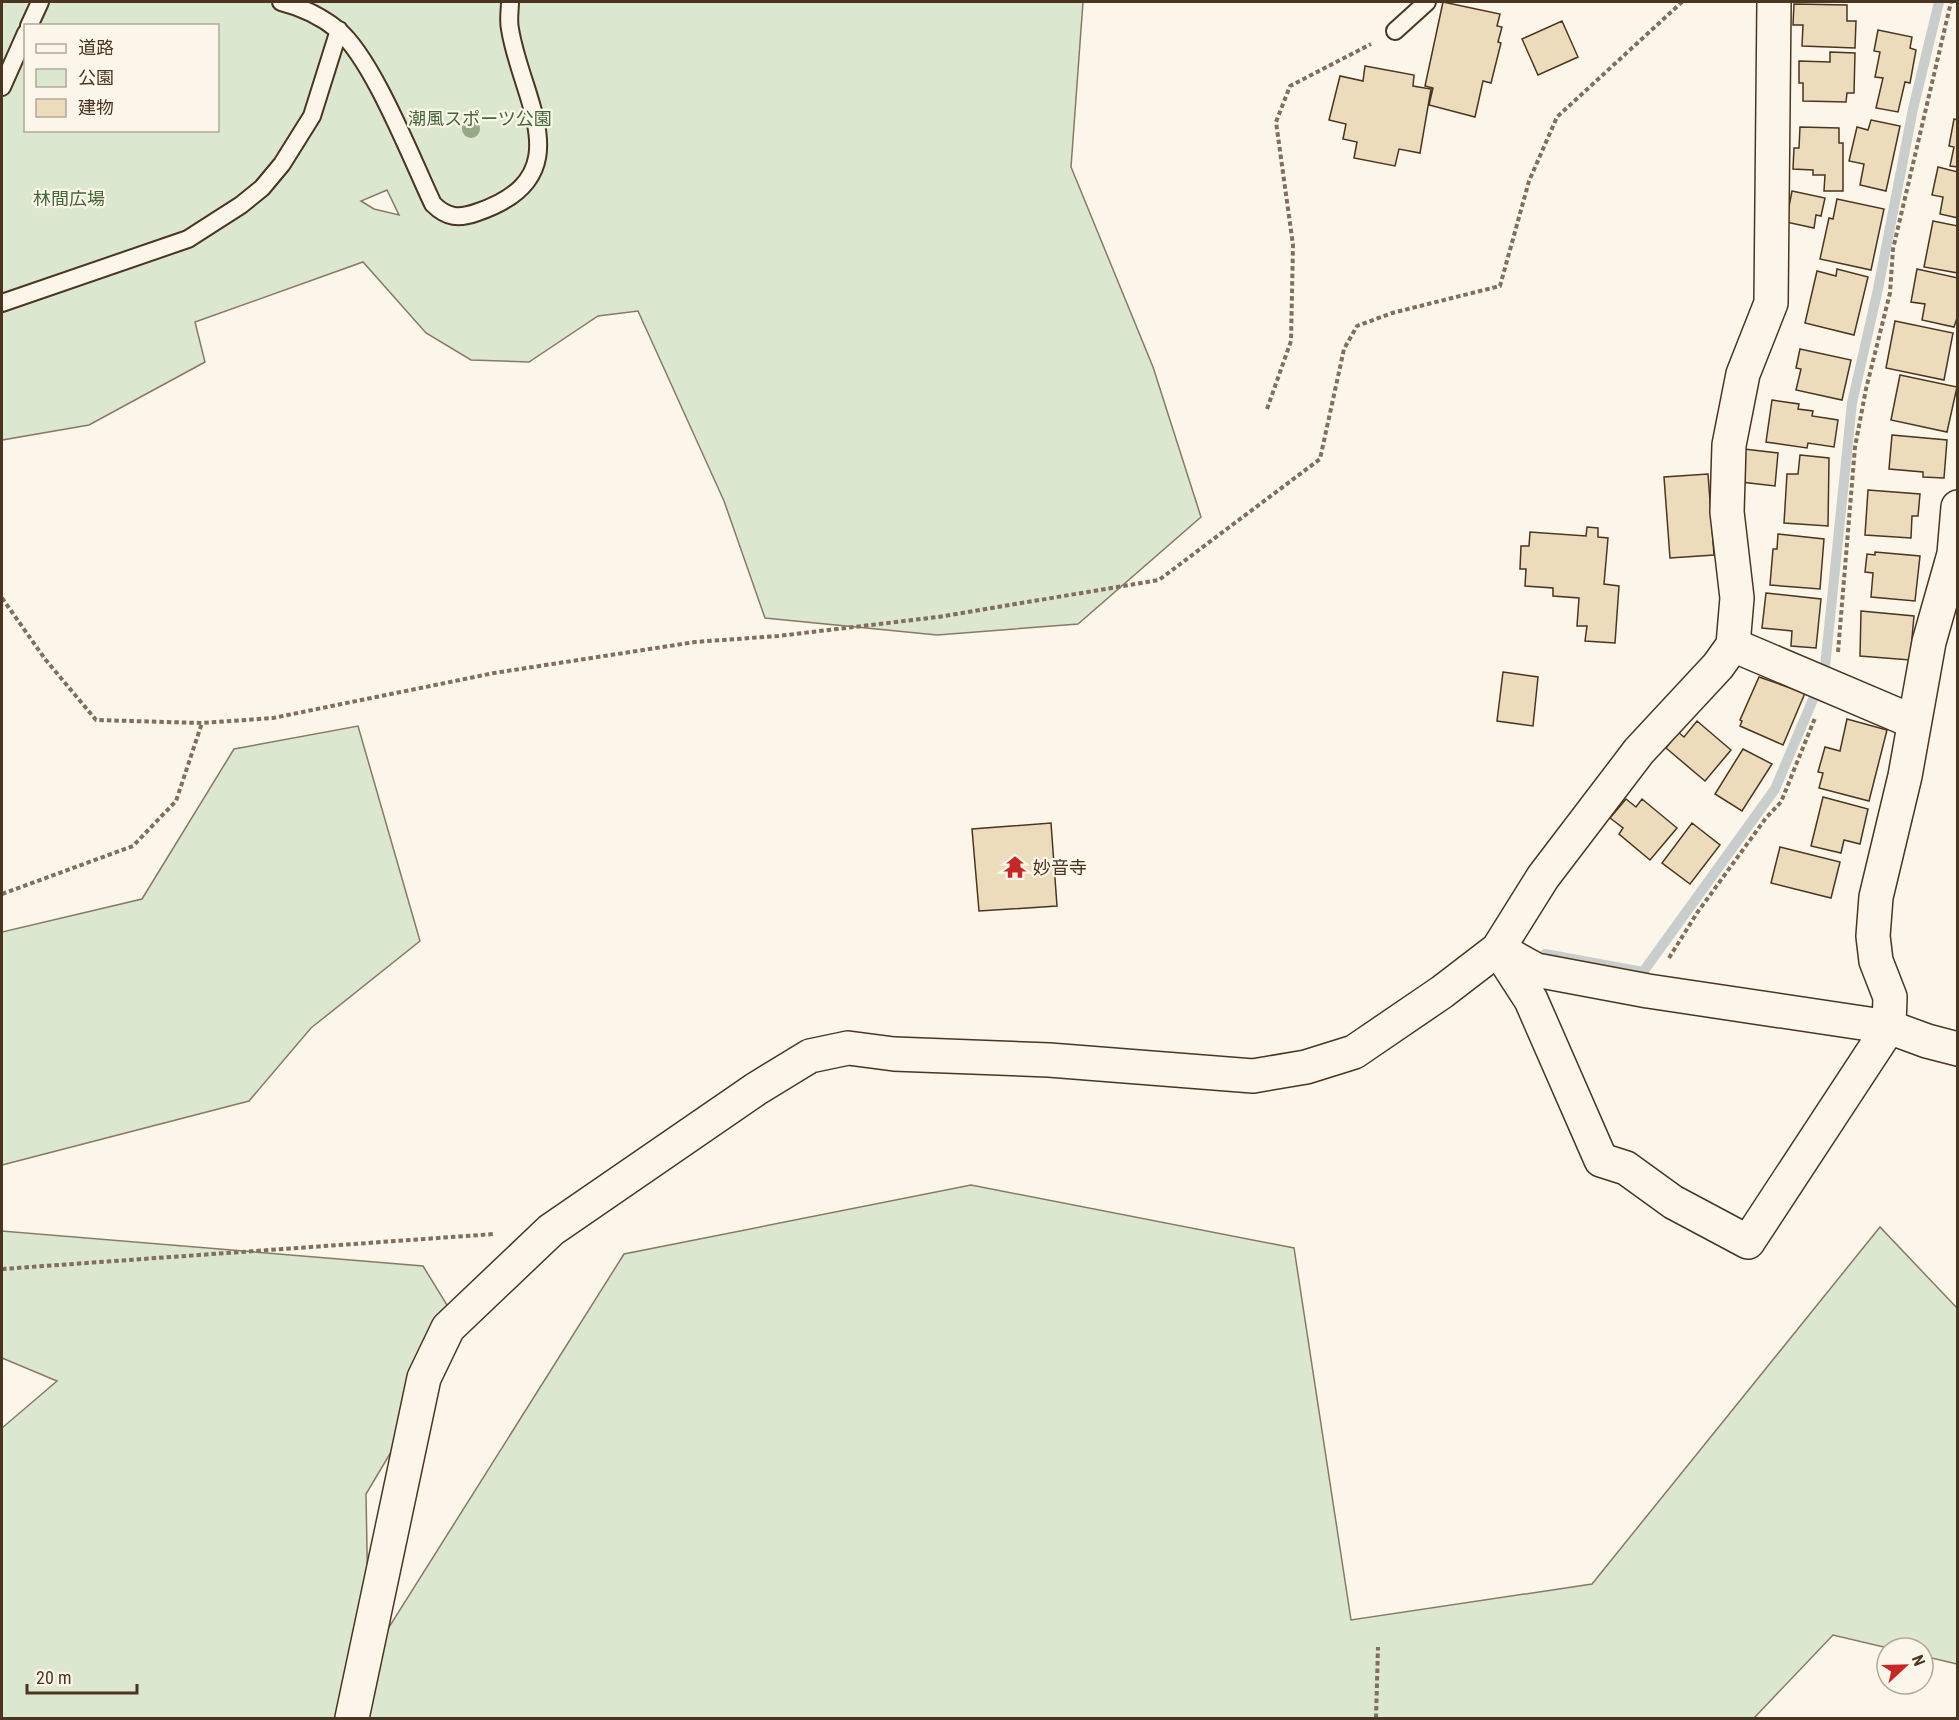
<svg xmlns="http://www.w3.org/2000/svg" width="1959" height="1720" font-family="'Roboto Condensed','Noto Sans JP',sans-serif">
	<style>
		.green { fill: #dce7d0; stroke: #887966; stroke-width: 1.5; fill-rule: evenodd }
		.lines { fill: none; stroke-linecap: round; stroke-linejoin: round }
		.stream { stroke: #c9cecd; stroke-width: 10 }
		.building { fill: #ecdcbc; stroke: #4a3520; stroke-width: 1.5 }
		.service-casing { stroke: #4a3520; stroke-width: 20 }
		.minor-casing { stroke: #4a3520; stroke-width: 36 }
		.path { stroke: #7f6f5c; stroke-width: 4; stroke-dasharray: 4.5 3; stroke-linecap: butt }
		.service { stroke: #fbf6e9; stroke-width: 16 }
		.minor { stroke: #fbf6e9; stroke-width: 33 }
		.tree { fill: #96a887 }
		.labels { text-anchor: middle; dominant-baseline: central; stroke-width: 4.5; stroke-linejoin: round; paint-order: stroke }
		.park-label { font-size: 18px; fill: #436837; stroke: #fbf6e9 }
		.poi-label { font-size: 18px; fill: #4a3520; stroke: #fbf6e9; text-anchor: start }
	</style>
	<rect width="100%" height="100%" fill="#fbf6e9"/>
	<path class="green" d="M 2,2 L 1083,2 L 1071,167 L 1153,367 L 1201,517 L 1078,624 L 937,635 L 765,618 L 724,501 L 638,311 L 598,316 L 529,362 L 471,360 L 426,333 L 363,262 L 195,322 L 205,362 L 89,425 L 2,440 ZM 26,26 L 218,26 L 218,130 L 26,130 ZM 387,190 L 399,215 L 374,209 L 361,201 Z
		M 358,726 L 420,941 L 311,1028 L 249,1101 L 2,1165 L 2,932 L 142,899 L 234,749 Z
		M 971,1185 L 1294,1248 L 1351,1620 L 1592,1584 L 1880,1227 L 1957,1308 L 1957,1664 L 1923,1656 L 1923,1648 L 1888,1648 L 1833,1635 L 1754,1718 L 2,1718 L 2,1428 L 57,1381 L 2,1358 L 2,1231 L 423,1266 L 463,1331 L 366,1494 L 369,1659 L 624,1254 Z"/>
	<g class="lines">
		<path class="stream" d="M 1825,667 L 1852,403 L 1878,289 L 1913,109 L 1939,2
			M 1545,954 L 1643,972 L 1775,789 L 1814,697"/>
	</g>
	<path class="building" d="M 1443,2 L 1500,14 L 1497,26 L 1502,27 L 1498,42 L 1501,43 L 1491,83 L 1483,81 L 1475,117 L 1429,105 L 1433,88 L 1425,86 Z
		M 1794,4 L 1847,5 L 1847,21 L 1856,21 L 1855,48 L 1802,46 L 1803,25 L 1793,25 Z
		M 1562,21 L 1578,57 L 1538,75 L 1522,39 Z
		M 1878,30 L 1912,37 L 1910,48 L 1916,50 L 1910,83 L 1905,82 L 1898,112 L 1876,108 L 1883,78 L 1875,77 L 1880,52 L 1874,51 Z
		M 1830,52 L 1855,53 L 1854,93 L 1847,93 L 1846,102 L 1803,101 L 1803,83 L 1799,83 L 1799,61 L 1830,62 Z
		M 1365,66 L 1414,75 L 1413,86 L 1431,89 L 1420,153 L 1399,149 L 1395,166 L 1354,158 L 1357,142 L 1343,139 L 1346,124 L 1329,120 L 1340,76 L 1363,81 Z
		M 1954,119 L 1958,120 L 1958,167 L 1950,166 L 1954,147 L 1949,146 Z
		M 1871,120 L 1900,126 L 1886,191 L 1860,185 L 1864,164 L 1849,161 L 1857,127 L 1868,130 Z
		M 1800,127 L 1839,128 L 1839,143 L 1843,143 L 1843,191 L 1824,191 L 1825,175 L 1813,175 L 1813,170 L 1793,169 L 1794,148 L 1799,148 Z
		M 1938,167 L 1958,172 L 1958,218 L 1940,214 L 1943,197 L 1932,195 Z
		M 1792,191 L 1825,198 L 1821,216 L 1816,215 L 1814,228 L 1786,222 Z
		M 1837,199 L 1884,209 L 1871,270 L 1820,259 L 1829,218 L 1833,219 Z
		M 1933,221 L 1958,226 L 1958,273 L 1924,267 Z
		M 1837,269 L 1868,277 L 1854,335 L 1805,323 L 1817,271 L 1836,276 Z
		M 1917,269 L 1958,278 L 1958,315 L 1954,327 L 1922,320 L 1925,304 L 1911,302 Z
		M 1895,321 L 1953,333 L 1944,380 L 1886,368 Z
		M 1800,349 L 1851,360 L 1842,400 L 1796,390 L 1801,369 L 1796,368 Z
		M 1900,375 L 1957,387 L 1947,432 L 1891,420 Z
		M 1772,400 L 1799,404 L 1798,409 L 1813,411 L 1812,416 L 1838,420 L 1834,447 L 1808,443 L 1807,448 L 1766,442 Z
		M 1892,435 L 1947,440 L 1944,478 L 1923,477 L 1923,472 L 1889,469 Z
		M 1744,449 L 1778,453 L 1775,486 L 1741,482 Z
		M 1800,455 L 1829,458 L 1828,526 L 1784,523 L 1787,474 L 1798,474 Z
		M 1708,474 L 1714,555 L 1670,558 L 1664,477 Z
		M 1868,490 L 1920,494 L 1918,516 L 1912,516 L 1911,538 L 1865,535 Z
		M 1587,527 L 1598,528 L 1598,537 L 1608,538 L 1604,584 L 1619,586 L 1615,643 L 1585,641 L 1587,626 L 1577,626 L 1579,598 L 1553,596 L 1553,588 L 1525,586 L 1526,569 L 1520,569 L 1521,546 L 1529,546 L 1530,532 L 1586,536 Z
		M 1778,534 L 1824,539 L 1820,589 L 1770,585 L 1773,549 L 1777,549 Z
		M 1875,552 L 1920,556 L 1915,601 L 1871,597 L 1873,573 L 1865,572 L 1867,554 L 1875,555 Z
		M 1766,593 L 1821,599 L 1816,648 L 1791,646 L 1792,631 L 1762,628 Z
		M 1861,611 L 1914,616 L 1910,660 L 1860,656 Z
		M 1503,672 L 1538,677 L 1533,726 L 1497,721 Z
		M 1759,677 L 1805,693 L 1783,745 L 1740,726 L 1742,721 L 1740,720 Z
		M 1847,719 L 1887,730 L 1869,801 L 1819,788 L 1823,773 L 1818,772 L 1825,747 L 1840,751 Z
		M 1697,721 L 1731,750 L 1705,781 L 1666,748 L 1678,732 L 1684,737 Z
		M 1743,749 L 1772,764 L 1742,811 L 1715,794 Z
		M 1823,797 L 1868,809 L 1860,844 L 1844,840 L 1841,853 L 1811,846 Z
		M 1626,799 L 1636,807 L 1642,799 L 1677,828 L 1650,860 L 1619,834 L 1623,828 L 1610,818 Z
		M 1051,823 L 1057,906 L 979,911 L 972,829 Z
		M 1692,823 L 1720,845 L 1690,884 L 1662,863 Z
		M 1780,847 L 1840,862 L 1831,898 L 1771,883 Z"/>
	<g class="lines">
		<g class="service-casing">
			<path id="service" d="M 281,2 C 301,7 322,17 338,30 C 373,59 412,160 433,204 C 447,218 459,219 478,212 C 583,176 521,100 510,29 C 508,20 510,10 510,2
				M 29,26 L 40,2
				M 1395,31 L 1427,2
				M 2,87 L 26,33
				M 2,303 L 188,239 L 241,205 L 262,188 L 282,164 L 312,116 L 339,30"/>
		</g>
		<g class="minor-casing">
			<path id="minor" d="M 1733,645 L 1914,722
				M 1498,949 L 1531,1000 L 1601,1160 L 1626,1168 L 1673,1202 L 1748,1242 L 1889,1027 L 1890,997 L 1876,961 L 1873,936 L 1876,897 L 1905,776 L 1929,642 L 1954,554 L 1958,507
				M 1502,951 L 1536,970 L 1648,991 L 1889,1027 L 1927,1041 L 1958,1049
				M 352,1718 L 424,1378 L 448,1328 L 551,1230 L 756,1089 L 810,1056 L 848,1048 L 894,1054 L 1049,1060 L 1253,1076 L 1306,1067 L 1354,1052 L 1442,992 L 1498,949 L 1543,877 L 1639,751 L 1718,666 L 1733,645 L 1737,598 L 1727,512 L 1729,445 L 1743,374 L 1771,303 L 1774,2"/>
		</g>
		<path class="path" d="M 1267,409 L 1291,341 L 1293,245 L 1276,122 L 1290,86 L 1371,44
			M 2,598 L 45,659 L 96,720 L 202,723 L 273,718 L 494,673 L 695,642 L 778,636 L 938,617 L 1159,580 L 1320,459 L 1344,349 L 1357,326 L 1392,313 L 1500,286 L 1529,181 L 1557,117 L 1682,2
			M 1838,652 L 1855,447 L 1866,389 L 1890,293 L 1893,249 L 1951,2
			M 2,894 L 133,846 L 176,801 L 202,723
			M 1669,958 L 1697,913 L 1766,818 L 1781,802 L 1815,718
			M 2,1269 L 494,1234
			M 1376,1718 L 1378,1647"/>
		<use href="#service" class="service"/>
		<use href="#minor" class="minor"/>
	</g>
	<circle class="tree" cx="471" cy="129" r="9"/>
	<defs>
		<g id="temple-bare" transform="scale(1.8)"><path d="M0-6L5-2H3V0L6.5 2.5H4V6H1.5V3h-3V6H-4V2.5H-6.5L-3 0V-2H-5Z" fill="#c62828" stroke="#fbf6e9" stroke-width="2.5" paint-order="stroke"/></g>
	</defs>
	<g fill-rule="evenodd">
		<use href="#temple-bare" x="1015" y="867"/>
	</g>
	<g class="labels">
		<g class="park-label">
			<text x="480" y="118">潮風スポーツ公園</text>
			<text x="69" y="198">林間広場</text>
		</g>
		<g class="poi-label">
			<text x="1033" y="867">妙音寺</text>
		</g>
	</g>
	<rect width="1959" height="1720" fill="none" stroke="#4a3520" stroke-width="6"/>
	<rect x="24" y="24" width="195" height="108" fill="#fbf6e9" stroke="#b4a999" stroke-width="1.5"/>
	<rect x="36" y="44" width="30" height="9" fill="#fbf6e9" stroke="#b4a999" stroke-width="1.5"/>
	<text x="78" y="54" font-size="18" fill="#4a3520">道路</text>
	<rect x="36" y="69" width="30" height="18" fill="#dce7d0" stroke="#b4a999" stroke-width="1.5"/>
	<text x="78" y="84" font-size="18" fill="#4a3520">公園</text>
	<rect x="36" y="99" width="30" height="18" fill="#ecdcbc" stroke="#b4a999" stroke-width="1.5"/>
	<text x="78" y="114" font-size="18" fill="#4a3520">建物</text>
	<g transform="translate(1905 1666) rotate(68)"><circle r="28" fill="#fbf6e9" stroke="#b4a999" stroke-width="1.5"/>
	<path d="M0-4.5L10 22L0 15L-10 22Z" fill="#c62828"/>
	<text y="-9" font-size="16" font-weight="bold" text-anchor="middle" fill="#4a3520">N</text>
	</g>
	<path d="M27 1684v9h110v-9" fill="none" stroke="#4a3520" stroke-width="3"/>
	<text x="36" y="1684" font-size="18" fill="#4a3520" stroke="#fbf6e9" stroke-width="4.5" paint-order="stroke">20 m</text>
</svg>
